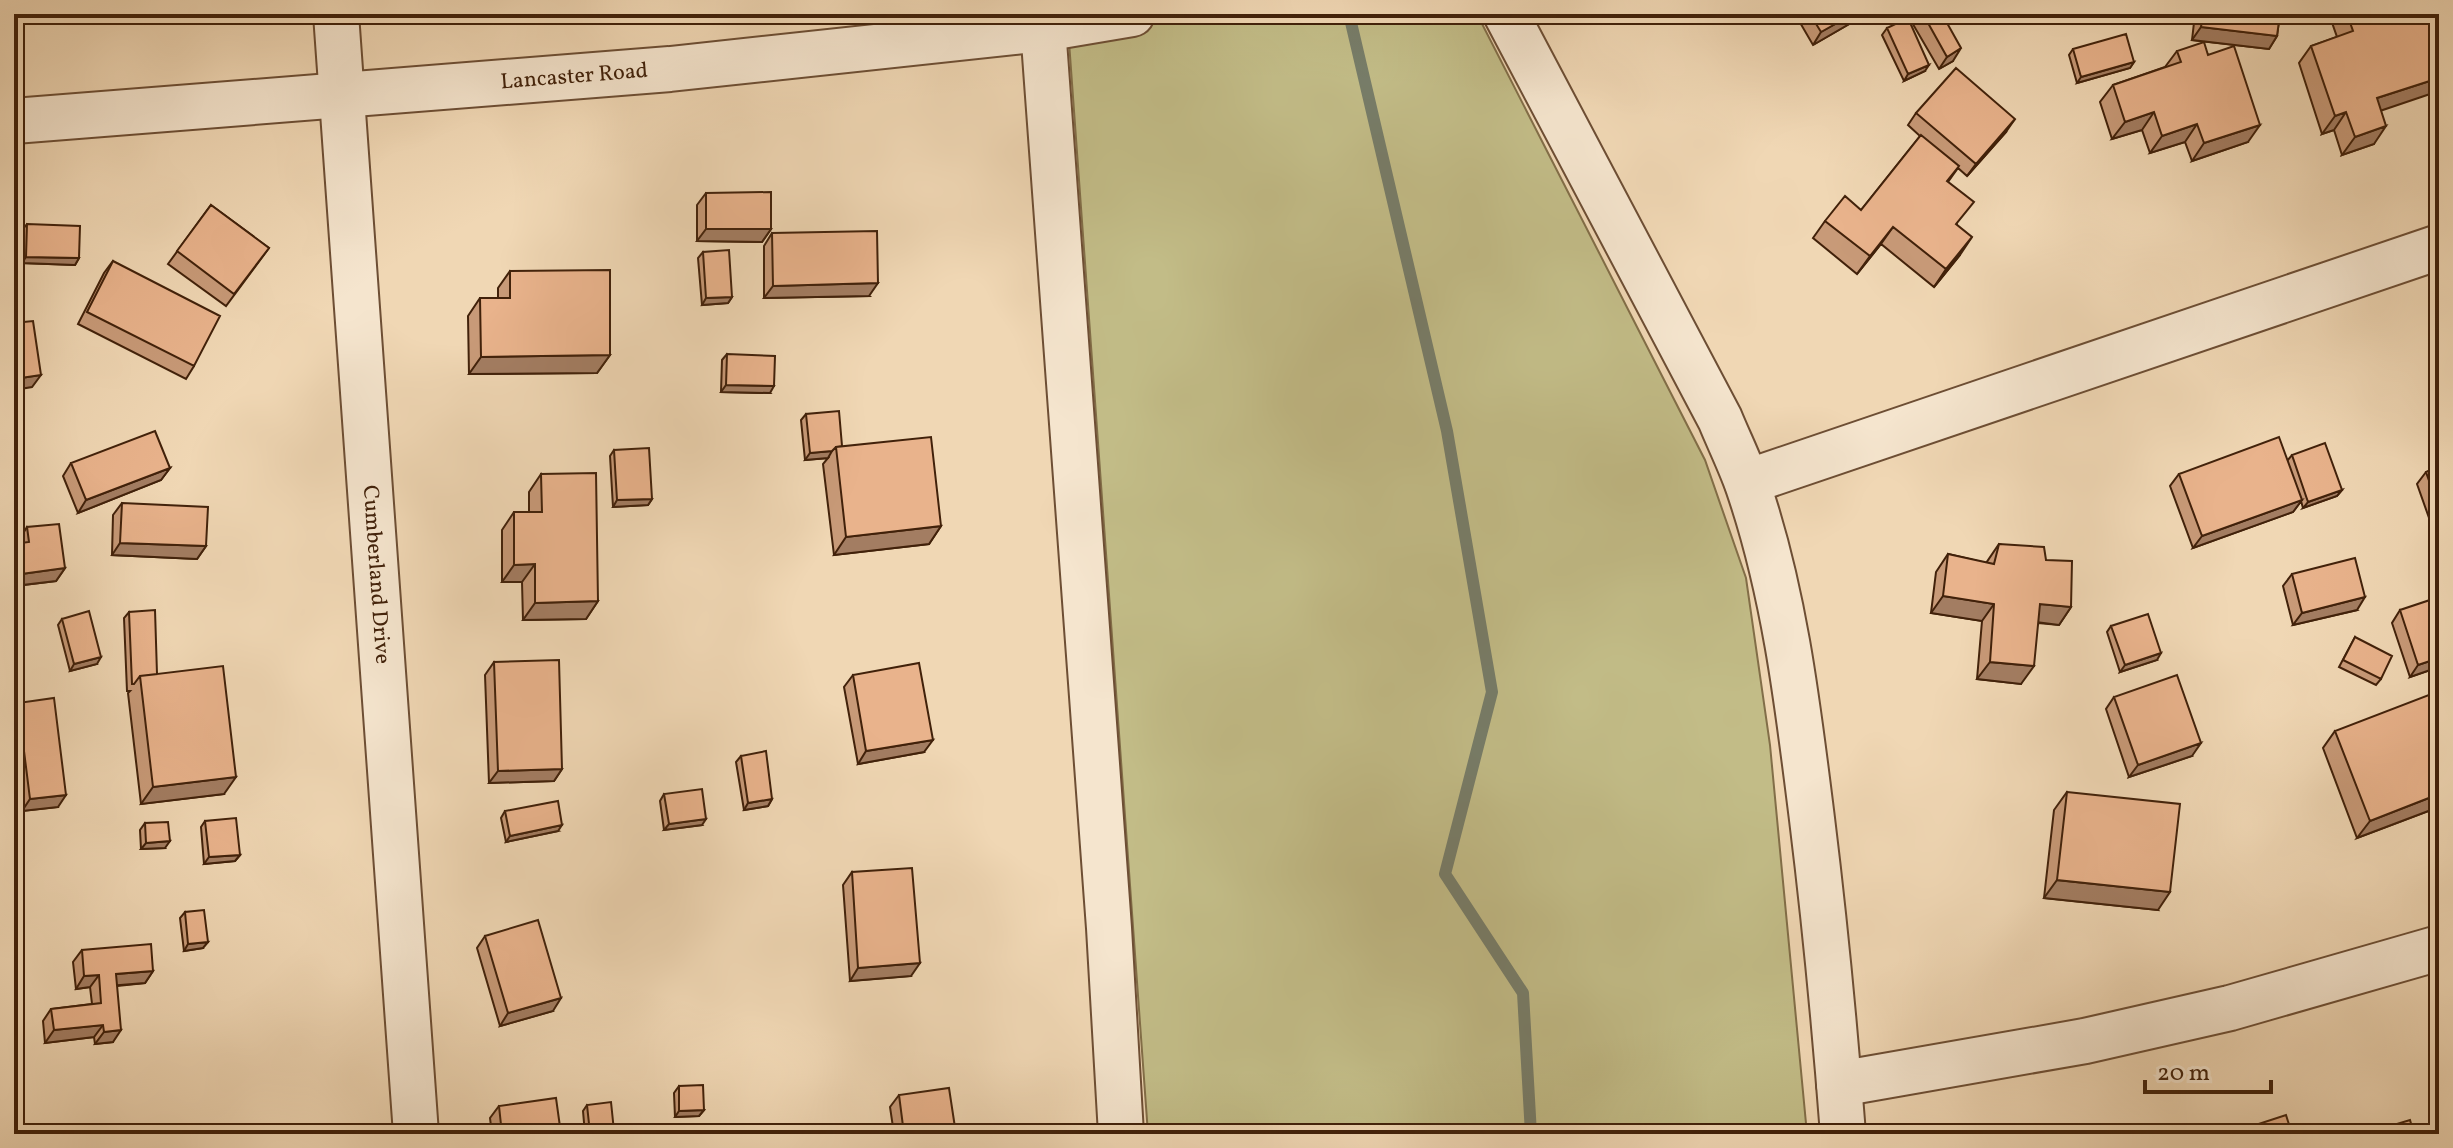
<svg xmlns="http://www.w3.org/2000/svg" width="2453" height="1148" font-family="Vollkorn,serif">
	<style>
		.green { fill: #c2bc87; stroke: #826e48; stroke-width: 2 }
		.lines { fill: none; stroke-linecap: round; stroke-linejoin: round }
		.stream { stroke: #777d69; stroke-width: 12 }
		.minor-casing { stroke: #6d4e34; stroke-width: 48 }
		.minor { stroke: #f5e5ce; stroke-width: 44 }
		.wall { fill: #c89a78; stroke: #41210a; stroke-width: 2 }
		.shaded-wall { fill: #a37d62; stroke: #41210a; stroke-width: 2 }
		.building { fill: #e9b38c; stroke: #41210a; stroke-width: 2 }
		.labels { text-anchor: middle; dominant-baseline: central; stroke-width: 6; stroke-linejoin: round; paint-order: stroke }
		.street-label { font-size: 22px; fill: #41210a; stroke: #f5e5ce }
	</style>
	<rect width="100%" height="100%" fill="#f0d7b4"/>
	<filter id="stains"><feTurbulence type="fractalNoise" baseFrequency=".0025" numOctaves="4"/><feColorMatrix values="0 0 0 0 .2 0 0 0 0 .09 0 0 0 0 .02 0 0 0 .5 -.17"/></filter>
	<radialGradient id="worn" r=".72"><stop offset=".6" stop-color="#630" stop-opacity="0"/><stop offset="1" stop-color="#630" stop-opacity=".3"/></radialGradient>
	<path class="green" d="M 1067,14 L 1477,14 L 1705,460 L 1746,578 L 1770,745 L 1807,1134 L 1148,1134 Z"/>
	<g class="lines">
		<path class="stream" d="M 1349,14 L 1447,431 L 1492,692 L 1445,874 L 1523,993 L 1531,1134"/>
		<g class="minor-casing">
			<g id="minor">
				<path id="s1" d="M 336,14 L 416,1134"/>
				<path d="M 1042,14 L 1109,928 L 1121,1134"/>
				<path d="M 1506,14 L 1720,419 C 1729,441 1740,463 1748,486 C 1785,594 1798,707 1812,819 C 1825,924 1835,1029 1843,1134"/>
				<path id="s2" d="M 14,121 L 670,69 L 1043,29 L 1132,14"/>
				<path d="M 1747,482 L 2439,247"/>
				<path d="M 1839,1084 L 2085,1041 L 2230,1008 L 2439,948"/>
			</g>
		</g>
		<use href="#minor" class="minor"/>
	</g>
	<path class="wall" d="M 1795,14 L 1859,14 L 1856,20 L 1813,45 Z
		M 1907,14 L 1942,14 L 1953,61 L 1939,69 Z
		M 2195,14 L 2280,14 L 2277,36 L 2269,49 L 2192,40 Z
		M 2329,14 L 2439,14 L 2381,111 L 2374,144 L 2342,155 L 2334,130 L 2322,134 L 2299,63 L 2311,46 L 2337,37 Z
		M 1887,28 L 1925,71 L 1904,81 L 1882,35 Z
		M 2073,49 L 2134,62 L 2130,68 L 2077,83 L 2069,55 Z
		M 2177,51 L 2208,55 L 2248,142 L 2192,161 L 2185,142 L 2150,153 L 2142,130 L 2112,139 L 2100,102 L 2113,85 L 2165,67 Z
		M 1916,113 L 2006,132 L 1967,176 L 1958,168 L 1948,182 L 1957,225 L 1960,255 L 1934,287 L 1881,244 L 1857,274 L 1813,238 L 1825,221 L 1861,210 L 1920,136 L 1908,125 Z
		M 706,193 L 771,229 L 762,242 L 697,241 L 697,205 Z
		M 211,205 L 269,248 L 226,306 L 168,264 Z
		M 27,224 L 79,258 L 75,265 L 22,263 L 22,230 Z
		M 772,233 L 869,296 L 764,298 L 764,246 Z
		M 703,252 L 732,297 L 728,303 L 702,305 L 698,258 Z
		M 113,261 L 194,366 L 186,379 L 78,324 L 104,273 Z
		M 510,271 L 610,355 L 597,373 L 469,374 L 468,316 L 480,298 L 498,298 L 498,288 Z
		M 727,354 L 770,393 L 721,392 L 722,360 Z
		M 806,414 L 842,446 L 941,526 L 929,544 L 834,555 L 823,464 L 828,458 L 805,460 L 801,420 Z
		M 614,450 L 652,499 L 648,505 L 613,507 L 610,456 Z
		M 2292,455 L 2342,490 L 2337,496 L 2303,508 L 2301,501 L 2293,512 L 2193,548 L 2170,486 L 2179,474 L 2287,461 Z
		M 71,463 L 170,468 L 161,480 L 78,513 L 63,476 Z
		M 2439,467 L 2439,546 L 2417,484 L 2426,472 Z
		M 541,474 L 598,601 L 586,619 L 523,620 L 522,582 L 502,582 L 502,530 L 514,512 L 529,512 L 529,492 Z
		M 122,503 L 206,546 L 197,559 L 112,555 L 113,515 Z
		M 27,527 L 65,568 L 56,581 L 14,586 L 14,544 L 19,543 L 19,540 Z
		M 1999,544 L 2046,560 L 2071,607 L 2059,625 L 2038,623 L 2021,684 L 1977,679 L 1982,621 L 1931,613 L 1936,572 L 1948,554 L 1986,563 Z
		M 2292,574 L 2357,610 L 2293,625 L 2283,586 Z
		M 2400,610 L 2439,667 L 2410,677 L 2392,623 Z
		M 129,612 L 157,674 L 224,794 L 141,804 L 128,693 L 130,691 L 127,691 L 124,618 Z
		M 62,619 L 97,664 L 70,671 L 58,625 Z
		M 2111,626 L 2157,660 L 2120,672 L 2107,632 Z
		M 2355,637 L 2381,679 L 2376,685 L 2339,667 Z
		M 494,662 L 562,769 L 554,781 L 489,783 L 485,675 Z
		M 853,675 L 924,752 L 858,764 L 844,687 Z
		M 2114,697 L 2192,756 L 2129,777 L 2106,709 Z
		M 18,703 L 58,807 L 22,811 L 14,749 L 14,709 Z
		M 2335,731 L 2439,807 L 2357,838 L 2323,748 Z
		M 741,756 L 772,799 L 768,806 L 744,810 L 736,762 Z
		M 2067,792 L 2158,910 L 2044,898 L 2054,810 Z
		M 664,794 L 702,825 L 664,830 L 660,801 Z
		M 505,811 L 558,831 L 506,842 L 501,818 Z
		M 205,821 L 240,855 L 235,861 L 204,864 L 201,827 Z
		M 145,823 L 165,848 L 141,849 L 140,830 Z
		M 852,872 L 911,976 L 850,981 L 843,885 Z
		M 185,912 L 203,948 L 184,951 L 180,918 Z
		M 485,936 L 553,1011 L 500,1026 L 477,948 Z
		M 82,950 L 153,971 L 145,983 L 117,986 L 113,1042 L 95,1044 L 94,1037 L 45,1043 L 43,1021 L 51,1009 L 92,1004 L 90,987 L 76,989 L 73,962 Z
		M 679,1086 L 704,1110 L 699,1116 L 675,1117 L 674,1093 Z
		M 899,1095 L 956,1134 L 894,1134 L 890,1107 Z
		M 2439,1102 L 2439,1134 L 2437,1134 L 2430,1115 Z
		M 587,1105 L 614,1131 L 612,1134 L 585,1134 L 583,1111 Z
		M 499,1106 L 561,1134 L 492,1134 L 490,1118 Z"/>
	<path class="shaded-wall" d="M 1853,14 L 1859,14 L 1856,20 L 1813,45 L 1821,32 Z
		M 2201,27 L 2277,36 L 2269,49 L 2192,40 Z
		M 1961,48 L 1953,61 L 1939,69 L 1947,57 Z
		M 2134,62 L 2130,68 L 2077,83 L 2081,77 Z
		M 1929,65 L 1925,71 L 1904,81 L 1908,74 Z
		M 2439,78 L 2439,91 L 2365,116 L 2377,98 Z
		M 2154,112 L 2142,130 L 2112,139 L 2125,122 Z
		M 2346,112 L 2334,130 L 2322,134 L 2335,116 Z
		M 2015,119 L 2006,132 L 1967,176 L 1976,164 Z
		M 2197,124 L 2185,142 L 2150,153 L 2162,136 Z
		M 2260,125 L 2248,142 L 2192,161 L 2204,143 Z
		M 2386,126 L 2374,144 L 2342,155 L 2355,137 Z
		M 1893,227 L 1881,244 L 1857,274 L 1870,256 Z
		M 706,229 L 771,229 L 762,242 L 697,241 Z
		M 1972,237 L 1960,255 L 1934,287 L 1946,269 Z
		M 26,257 L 79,258 L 75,265 L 22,263 Z
		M 878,283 L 869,296 L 764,298 L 773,286 Z
		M 732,297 L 728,303 L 702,305 L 706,298 Z
		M 610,355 L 597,373 L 469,374 L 481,357 Z
		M 41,375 L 32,387 L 14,390 L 14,379 Z
		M 726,385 L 774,386 L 770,393 L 721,392 Z
		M 832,451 L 828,458 L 805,460 L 810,453 Z
		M 170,468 L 161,480 L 78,513 L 86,500 Z
		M 2342,490 L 2337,496 L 2303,508 L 2308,502 Z
		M 652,499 L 648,505 L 613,507 L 617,500 Z
		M 2302,500 L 2293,512 L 2193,548 L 2202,536 Z
		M 941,526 L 929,544 L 834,555 L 846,537 Z
		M 120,543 L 206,546 L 197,559 L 112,555 Z
		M 535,564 L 522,582 L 502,582 L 514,565 Z
		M 65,568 L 56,581 L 14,586 L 14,575 Z
		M 1943,596 L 1994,604 L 1982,621 L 1931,613 Z
		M 2365,597 L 2357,610 L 2293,625 L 2302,613 Z
		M 598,601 L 586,619 L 523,620 L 535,603 Z
		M 2040,604 L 2071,607 L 2059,625 L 2028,621 Z
		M 2161,653 L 2157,660 L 2120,672 L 2125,665 Z
		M 101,657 L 97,664 L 70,671 L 74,664 Z
		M 2439,658 L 2439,667 L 2410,677 L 2418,665 Z
		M 1990,662 L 2034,666 L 2021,684 L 1977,679 Z
		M 933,740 L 924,752 L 858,764 L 866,751 Z
		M 2201,743 L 2192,756 L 2129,777 L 2138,765 Z
		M 562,769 L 554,781 L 489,783 L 498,771 Z
		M 236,777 L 224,794 L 141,804 L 153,787 Z
		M 2439,794 L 2439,807 L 2357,838 L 2370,821 Z
		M 66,795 L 58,807 L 22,811 L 30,799 Z
		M 772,799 L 768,806 L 744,810 L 748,803 Z
		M 706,819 L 702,825 L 664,830 L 669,824 Z
		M 562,825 L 558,831 L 506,842 L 510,836 Z
		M 170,841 L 165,848 L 141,849 L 146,843 Z
		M 240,855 L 235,861 L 204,864 L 209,857 Z
		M 2057,880 L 2170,892 L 2158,910 L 2044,898 Z
		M 208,942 L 203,948 L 184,951 L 188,944 Z
		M 920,963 L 911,976 L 850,981 L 858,968 Z
		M 153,971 L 145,983 L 108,986 L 116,974 Z
		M 99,975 L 90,987 L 76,989 L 84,976 Z
		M 561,998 L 553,1011 L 500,1026 L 508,1013 Z
		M 103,1025 L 94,1037 L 45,1043 L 54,1030 Z
		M 121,1030 L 113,1042 L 95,1044 L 104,1032 Z
		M 704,1110 L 699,1116 L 675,1117 L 679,1111 Z
		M 614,1131 L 612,1134 L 589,1134 L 590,1133 Z"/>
	<path class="building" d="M 1810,14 L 1853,14 L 1821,32 Z
		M 1923,14 L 1942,14 L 1961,48 L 1947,57 Z
		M 2203,14 L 2280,14 L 2277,36 L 2201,27 Z
		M 2347,14 L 2439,14 L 2439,78 L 2377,98 L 2386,126 L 2355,137 L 2346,112 L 2335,116 L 2311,46 L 2353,31 Z
		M 1908,18 L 1929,65 L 1908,74 L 1887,28 Z
		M 2126,34 L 2134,62 L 2081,77 L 2073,49 Z
		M 2204,42 L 2208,55 L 2234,46 L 2260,125 L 2204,143 L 2197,124 L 2162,136 L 2154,112 L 2125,122 L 2113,85 L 2181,62 L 2177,51 Z
		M 1956,68 L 2015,119 L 1976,164 L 1916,113 Z
		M 1921,135 L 1959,166 L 1947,181 L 1974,202 L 1956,224 L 1972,237 L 1946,269 L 1893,227 L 1870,256 L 1825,221 L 1845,196 L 1861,210 Z
		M 771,192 L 771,229 L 706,229 L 706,193 Z
		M 211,205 L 269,248 L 234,294 L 177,251 Z
		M 27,224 L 80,226 L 79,258 L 26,257 Z
		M 877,231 L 878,283 L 773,286 L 772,233 Z
		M 729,250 L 732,297 L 706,298 L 703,252 Z
		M 113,261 L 220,316 L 194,366 L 87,312 Z
		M 610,270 L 610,355 L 481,357 L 480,298 L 510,298 L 510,271 Z
		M 33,321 L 41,375 L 14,379 L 14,323 Z
		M 727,354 L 775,356 L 774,386 L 726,385 Z
		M 839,411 L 842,446 L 836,447 L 832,451 L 810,453 L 806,414 Z
		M 155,431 L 170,468 L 86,500 L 71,463 Z
		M 931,437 L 941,526 L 846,537 L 836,447 Z
		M 2279,437 L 2302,500 L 2202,536 L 2179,474 Z
		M 2325,443 L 2342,490 L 2308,502 L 2292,455 Z
		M 649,448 L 652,499 L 617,500 L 614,450 Z
		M 2439,467 L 2439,509 L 2426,472 Z
		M 596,473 L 598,601 L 535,603 L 535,564 L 514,565 L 514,512 L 542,512 L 541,474 Z
		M 122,503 L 208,507 L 206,546 L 120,543 Z
		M 59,524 L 65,568 L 14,575 L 14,544 L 29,542 L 27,527 Z
		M 1999,544 L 2044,547 L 2046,560 L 2072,561 L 2071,607 L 2040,604 L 2034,666 L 1990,662 L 1994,604 L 1943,596 L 1948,554 L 1994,564 Z
		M 2355,558 L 2365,597 L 2302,613 L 2292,574 Z
		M 2439,597 L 2439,658 L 2418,665 L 2400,610 Z
		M 155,610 L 157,674 L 140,676 L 134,684 L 132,684 L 129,612 Z
		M 89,611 L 101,657 L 74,664 L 62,619 Z
		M 2148,614 L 2161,653 L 2125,665 L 2111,626 Z
		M 2355,637 L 2392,656 L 2381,679 L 2343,660 Z
		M 559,660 L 562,769 L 498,771 L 494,662 Z
		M 919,663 L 933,740 L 866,751 L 853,675 Z
		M 223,666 L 236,777 L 153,787 L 140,676 Z
		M 2177,675 L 2201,743 L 2138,765 L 2114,697 Z
		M 2434,693 L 2439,707 L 2439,794 L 2370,821 L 2335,731 Z
		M 54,698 L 66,795 L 30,799 L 18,703 Z
		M 766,751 L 772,799 L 748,803 L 741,756 Z
		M 702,789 L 706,819 L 669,824 L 664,794 Z
		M 2067,792 L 2180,804 L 2170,892 L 2057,880 Z
		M 558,801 L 562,825 L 510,836 L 505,811 Z
		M 236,818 L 240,855 L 209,857 L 205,821 Z
		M 168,822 L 170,841 L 146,843 L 145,823 Z
		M 912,868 L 920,963 L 858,968 L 852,872 Z
		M 204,910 L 208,942 L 188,944 L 185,912 Z
		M 538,920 L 561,998 L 508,1013 L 485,936 Z
		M 151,944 L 153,971 L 116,974 L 121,1030 L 104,1032 L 103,1025 L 54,1030 L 51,1009 L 101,1003 L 99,975 L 84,976 L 82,950 Z
		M 703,1085 L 704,1110 L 679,1111 L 679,1086 Z
		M 949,1088 L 956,1134 L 904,1134 L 899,1095 Z
		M 556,1098 L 561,1134 L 502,1134 L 499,1106 Z
		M 611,1102 L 614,1131 L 590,1133 L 587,1105 Z
		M 2286,1115 L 2292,1134 L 2228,1134 Z
		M 2410,1120 L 2414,1134 L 2364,1134 Z"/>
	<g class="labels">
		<g class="street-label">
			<text stroke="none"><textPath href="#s2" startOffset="562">Lancaster Road</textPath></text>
			<text stroke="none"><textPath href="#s1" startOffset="562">Cumberland Drive</textPath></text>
		</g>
	</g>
	<rect width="2453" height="1148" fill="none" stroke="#f0d7b4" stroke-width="48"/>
	<rect x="16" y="16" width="2421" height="1116" fill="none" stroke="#41210a" stroke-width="4"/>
	<rect x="24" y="24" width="2405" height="1100" fill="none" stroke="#41210a" stroke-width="2"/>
	<path d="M2145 1080v12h126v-12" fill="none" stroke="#41210a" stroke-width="4"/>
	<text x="2157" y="1080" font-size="24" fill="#41210a" stroke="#f5e5ce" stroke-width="6" paint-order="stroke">20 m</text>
	<rect width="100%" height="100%" filter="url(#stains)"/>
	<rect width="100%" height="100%" fill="url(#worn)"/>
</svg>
